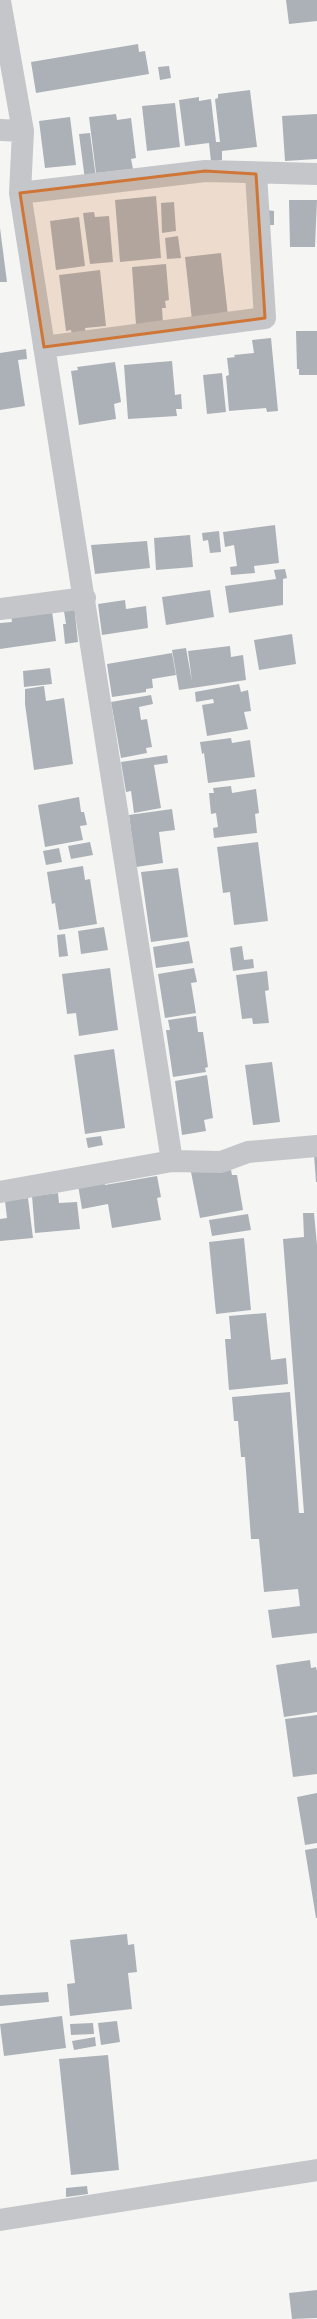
<svg xmlns="http://www.w3.org/2000/svg" width="317" height="2319" font-family="Figtree,sans-serif">
	<style>
		.building { fill: #acb1b8 }
		.lines { fill: none; stroke-linecap: round; stroke-linejoin: round }
		.minor { stroke: #c4c6ca; stroke-width: 22 }
		.marked { fill: #cf7636; fill-opacity: 0.2; stroke: #cf7636; stroke-width: 3; stroke-linejoin: round }
	</style>
	<rect width="100%" height="100%" fill="#f5f6f3"/>
	<path class="building" d="M 286,0 L 317,0 L 317,21 L 289,24 Z
		M 138,44 L 139,52 L 145,51 L 149,74 L 36,93 L 31,62 Z
		M 169,66 L 171,78 L 160,80 L 158,67 Z
		M 250,90 L 257,147 L 222,151 L 222,160 L 211,162 L 209,143 L 185,146 L 179,100 L 199,97 L 199,101 L 211,99 L 216,142 L 220,142 L 215,99 L 218,98 L 218,94 Z
		M 175,103 L 180,147 L 147,151 L 142,106 Z
		M 116,114 L 117,120 L 131,118 L 136,158 L 131,159 L 133,169 L 96,173 L 89,117 Z
		M 317,114 L 317,159 L 285,161 L 282,116 Z
		M 70,117 L 76,165 L 45,168 L 39,121 Z
		M 90,133 L 96,178 L 85,180 L 79,134 Z
		M 156,196 L 161,258 L 120,262 L 115,200 Z
		M 289,200 L 317,200 L 315,247 L 290,247 Z
		M 174,202 L 176,231 L 162,233 L 161,203 Z
		M 267,210 L 274,211 L 274,225 L 267,225 Z
		M 94,212 L 95,217 L 109,216 L 113,262 L 90,264 L 83,213 Z
		M 79,217 L 85,266 L 56,270 L 50,221 Z
		M 0,228 L 7,282 L 0,282 Z
		M 178,236 L 181,258 L 167,259 L 165,238 Z
		M 221,253 L 228,316 L 192,320 L 185,257 Z
		M 166,264 L 169,300 L 165,301 L 166,308 L 162,308 L 163,323 L 136,325 L 132,267 Z
		M 100,270 L 106,326 L 85,328 L 86,333 L 72,335 L 71,330 L 66,331 L 59,275 Z
		M 296,331 L 317,331 L 317,375 L 299,375 L 299,369 L 297,369 Z
		M 271,338 L 278,411 L 267,412 L 266,408 L 229,411 L 226,376 L 229,375 L 227,358 L 235,357 L 234,355 L 254,353 L 252,340 Z
		M 26,349 L 27,359 L 18,360 L 25,406 L 0,410 L 0,353 Z
		M 172,361 L 175,395 L 181,394 L 182,409 L 176,409 L 177,416 L 128,419 L 124,365 Z
		M 115,362 L 121,402 L 114,404 L 116,419 L 79,425 L 71,371 L 78,370 L 77,367 Z
		M 222,373 L 226,412 L 207,414 L 203,375 Z
		M 275,525 L 279,563 L 254,566 L 255,573 L 231,575 L 230,567 L 237,566 L 234,545 L 225,547 L 223,532 Z
		M 219,531 L 221,552 L 210,553 L 208,540 L 203,541 L 202,533 Z
		M 190,535 L 193,567 L 156,570 L 154,538 Z
		M 147,541 L 150,568 L 95,574 L 91,545 Z
		M 285,569 L 287,578 L 283,579 L 283,605 L 229,613 L 225,586 L 276,579 L 274,570 Z
		M 210,590 L 214,617 L 166,625 L 162,597 Z
		M 125,600 L 126,609 L 146,606 L 148,628 L 102,635 L 98,604 Z
		M 74,604 L 78,642 L 65,644 L 63,624 L 66,624 L 63,605 Z
		M 52,611 L 56,641 L 0,649 L 0,623 L 12,622 L 11,616 Z
		M 292,634 L 296,664 L 259,670 L 254,640 Z
		M 230,646 L 231,657 L 243,655 L 246,680 L 179,690 L 172,650 L 186,648 L 192,682 L 188,651 Z
		M 172,653 L 176,675 L 152,679 L 153,688 L 146,689 L 146,692 L 112,697 L 107,664 Z
		M 50,668 L 52,684 L 24,687 L 23,671 Z
		M 239,684 L 241,692 L 248,690 L 251,711 L 244,712 L 248,729 L 207,736 L 202,705 L 214,703 L 213,699 L 196,702 L 195,692 Z
		M 44,686 L 46,701 L 64,698 L 73,764 L 34,770 L 25,704 L 25,689 Z
		M 151,695 L 153,704 L 139,707 L 141,720 L 147,719 L 152,747 L 146,748 L 147,753 L 121,758 L 111,702 Z
		M 231,738 L 232,743 L 250,740 L 255,777 L 208,783 L 204,753 L 202,754 L 200,742 Z
		M 167,755 L 168,763 L 154,765 L 161,808 L 134,813 L 131,791 L 126,792 L 121,762 Z
		M 231,786 L 232,793 L 256,789 L 259,813 L 255,814 L 257,833 L 214,838 L 213,828 L 218,827 L 216,813 L 211,814 L 209,793 L 214,793 L 213,788 Z
		M 79,797 L 81,812 L 84,812 L 87,825 L 80,826 L 83,840 L 45,847 L 38,805 Z
		M 172,809 L 175,830 L 159,832 L 163,863 L 136,867 L 129,815 Z
		M 90,842 L 93,855 L 71,859 L 68,846 Z
		M 258,842 L 268,921 L 234,925 L 230,892 L 223,893 L 217,847 Z
		M 59,848 L 62,862 L 46,865 L 43,851 Z
		M 83,866 L 85,880 L 90,879 L 97,924 L 59,930 L 55,903 L 52,904 L 47,872 Z
		M 178,868 L 188,937 L 151,942 L 141,872 Z
		M 104,927 L 108,950 L 81,954 L 78,931 Z
		M 65,934 L 68,956 L 59,957 L 57,935 Z
		M 189,941 L 193,963 L 156,968 L 153,947 Z
		M 242,946 L 244,960 L 253,959 L 254,968 L 233,971 L 230,948 Z
		M 110,968 L 118,1030 L 79,1036 L 76,1013 L 67,1014 L 62,974 Z
		M 194,968 L 197,982 L 191,983 L 196,1013 L 165,1018 L 158,974 Z
		M 267,971 L 269,990 L 265,991 L 269,1023 L 253,1024 L 252,1018 L 242,1019 L 236,975 Z
		M 196,1016 L 198,1032 L 203,1032 L 208,1067 L 205,1068 L 206,1072 L 173,1077 L 166,1030 L 170,1030 L 168,1020 Z
		M 114,1049 L 125,1128 L 85,1134 L 74,1055 Z
		M 272,1062 L 280,1122 L 253,1125 L 245,1065 Z
		M 207,1075 L 213,1118 L 204,1120 L 206,1131 L 182,1135 L 175,1081 Z
		M 101,1136 L 103,1145 L 88,1148 L 86,1138 Z
		M 314,1155 L 317,1155 L 317,1182 L 316,1182 Z
		M 230,1165 L 232,1175 L 237,1175 L 243,1210 L 200,1218 L 191,1172 Z
		M 157,1176 L 161,1197 L 157,1198 L 161,1220 L 112,1228 L 108,1204 L 82,1209 L 78,1185 L 104,1181 L 105,1185 Z
		M 58,1193 L 59,1203 L 77,1202 L 80,1229 L 35,1233 L 32,1196 Z
		M 28,1198 L 33,1238 L 0,1241 L 0,1219 L 7,1218 L 5,1201 Z
		M 303,1213 L 314,1213 L 317,1245 L 317,1633 L 272,1638 L 268,1610 L 300,1606 L 298,1589 L 264,1592 L 259,1539 L 251,1539 L 245,1457 L 241,1457 L 238,1421 L 234,1421 L 232,1397 L 290,1392 L 299,1513 L 304,1513 L 283,1239 L 304,1237 Z
		M 248,1214 L 251,1230 L 212,1236 L 209,1220 Z
		M 244,1238 L 251,1310 L 216,1314 L 209,1242 Z
		M 266,1313 L 271,1360 L 286,1358 L 288,1384 L 229,1390 L 225,1339 L 231,1339 L 229,1316 Z
		M 310,1660 L 311,1668 L 316,1667 L 317,1671 L 317,1712 L 284,1717 L 276,1665 Z
		M 317,1715 L 317,1774 L 293,1777 L 285,1719 Z
		M 317,1793 L 317,1843 L 305,1845 L 297,1797 Z
		M 317,1848 L 317,1918 L 316,1918 L 305,1850 Z
		M 127,1934 L 128,1945 L 134,1944 L 137,1972 L 128,1973 L 132,2009 L 70,2016 L 67,1984 L 75,1983 L 70,1940 Z
		M 48,1992 L 49,2002 L 0,2006 L 0,1995 Z
		M 62,2016 L 66,2048 L 4,2056 L 0,2024 Z
		M 117,2021 L 120,2042 L 101,2045 L 98,2023 Z
		M 93,2023 L 94,2034 L 71,2035 L 70,2024 Z
		M 95,2037 L 96,2046 L 74,2050 L 72,2041 Z
		M 108,2055 L 119,2170 L 71,2175 L 59,2059 Z
		M 87,2186 L 88,2194 L 66,2197 L 66,2188 Z
		M 317,2290 L 317,2318 L 292,2319 L 289,2293 Z"/>
	<g class="lines">
		<path class="minor" d="M 0,1 L 23,131 L 20,193 L 172,1161
			M 0,130 L 23,131
			M 20,193 L 205,171 L 317,174
			M 44,347 L 265,318 L 256,174
			M 0,609 L 85,598
			M 0,1192 L 172,1161 L 221,1162 L 248,1152 L 317,1146
			M 0,2220 L 317,2170"/>
	</g>
	<path class="marked" d="M 205,171 L 256,174 L 265,318 L 44,347 L 20,193 Z"/>
</svg>
